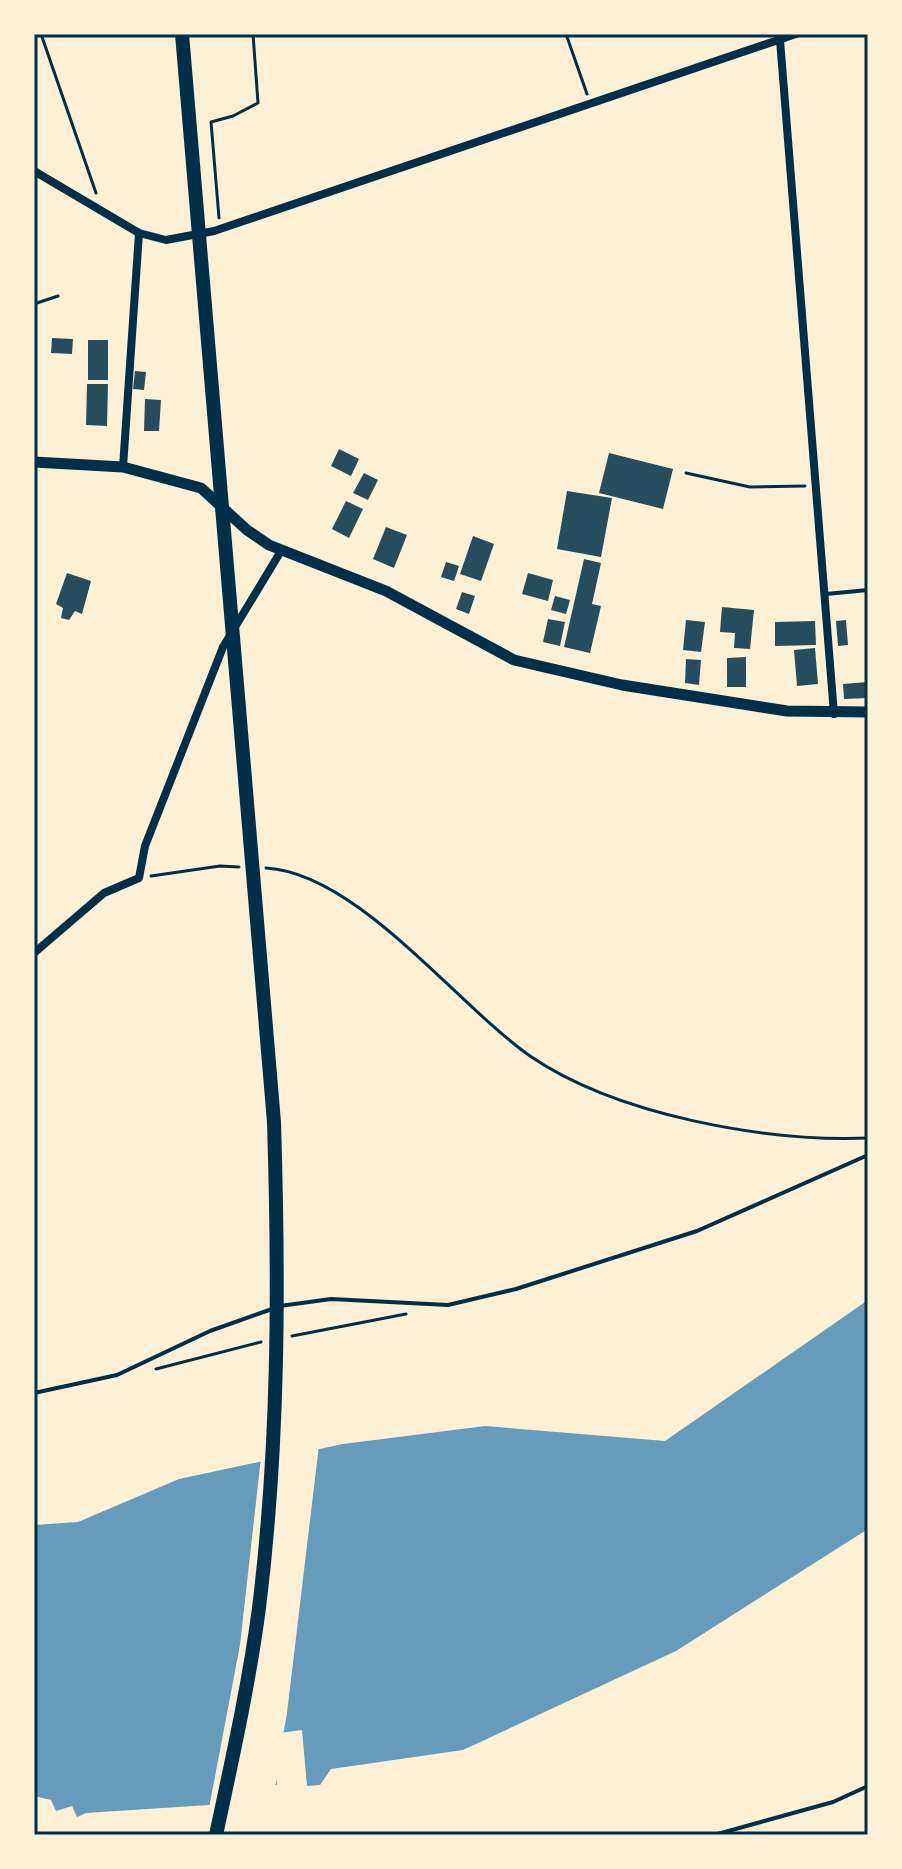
<svg xmlns="http://www.w3.org/2000/svg" width="902" height="1869" font-family="Manrope,sans-serif">
	<style>
		.water { fill: #669bbc }
		.pier { fill: #fdf0d5 }
		.building { fill: #264d5e }
		.lines { fill: none; stroke-linecap: round; stroke-linejoin: round }
		.path { stroke: #003049; stroke-width: 3 }
		.service { stroke: #003049; stroke-width: 4 }
		.minor { stroke: #003049; stroke-width: 8 }
		.secondary { stroke: #003049; stroke-width: 11 }
		.motorway { stroke: #003049; stroke-width: 14 }
		.neatline { fill: none; stroke: #003049; stroke-width: 3 }
	</style>
	<rect width="100%" height="100%" fill="#fdf0d5"/>
	<path class="water" d="M 868,1300 L 868,1529 L 676,1651 L 463,1750 L 331,1769 L 320,1785 L 307,1786 L 302,1730 L 272,1734 L 277,1785 L 255,1785 L 255,1802 L 86,1813 L 77,1817 L 72,1806 L 56,1811 L 51,1800 L 34,1796 L 34,1525 L 78,1522 L 179,1479 L 343,1444 L 485,1426 L 665,1441 Z"/>
	<path class="pier" d="M 319,1445 L 287,1713 L 283,1736 L 276,1737 L 279,1764 L 275,1789 L 259,1789 L 256,1806 L 209,1808 L 240,1645 L 261,1457 Z"/>
	<path class="building" d="M 52,338 L 73,339 L 72,354 L 51,353 Z
		M 88,340 L 108,340 L 108,380 L 88,380 Z
		M 135,371 L 146,372 L 144,390 L 133,389 Z
		M 87,384 L 108,384 L 107,426 L 86,425 Z
		M 145,399 L 161,400 L 159,431 L 144,431 Z
		M 339,449 L 359,459 L 351,476 L 331,466 Z
		M 609,453 L 673,469 L 663,509 L 599,493 Z
		M 364,473 L 378,480 L 368,500 L 353,493 Z
		M 567,491 L 612,498 L 601,557 L 557,549 Z
		M 346,501 L 363,509 L 349,538 L 332,529 Z
		M 386,527 L 407,535 L 394,568 L 373,559 Z
		M 473,536 L 494,544 L 481,581 L 460,574 Z
		M 584,559 L 601,563 L 592,604 L 601,606 L 590,653 L 564,647 Z
		M 446,562 L 459,566 L 454,581 L 441,577 Z
		M 67,573 L 91,581 L 82,614 L 75,611 L 69,620 L 61,618 L 63,608 L 56,604 Z
		M 528,573 L 553,580 L 548,601 L 522,594 Z
		M 462,592 L 475,596 L 469,614 L 456,609 Z
		M 555,596 L 570,600 L 566,614 L 551,610 Z
		M 722,607 L 754,610 L 750,649 L 734,648 L 735,633 L 720,632 Z
		M 548,619 L 565,622 L 560,646 L 543,642 Z
		M 686,620 L 705,622 L 701,652 L 683,650 Z
		M 846,620 L 848,645 L 838,646 L 836,621 Z
		M 815,621 L 816,645 L 775,646 L 775,622 Z
		M 815,648 L 818,684 L 797,686 L 794,650 Z
		M 746,657 L 746,687 L 727,687 L 727,658 Z
		M 686,659 L 701,660 L 699,685 L 685,683 Z
		M 868,682 L 868,698 L 844,699 L 843,684 Z"/>
	<g class="lines">
		<path class="path" d="M 41,34 L 96,193
			M 566,34 L 587,94
			M 219,218 L 211,122 L 233,116 L 258,103 L 253,34
			M 34,304 L 58,296
			M 686,473 L 750,487 L 805,486
			M 266,868 C 357,873 457,1005 530,1056 C 616,1115 765,1142 868,1138
			M 151,876 L 220,866 L 239,867
			M 292,1336 L 406,1314
			M 156,1369 L 261,1342"/>
		<path class="service" d="M 826,594 L 868,590
			M 280,1306 L 331,1299 L 448,1305 L 516,1289 L 697,1231 L 868,1155
			M 34,1393 L 117,1375 L 210,1331 L 272,1309
			M 714,1835 L 833,1802 L 868,1786"/>
		<path class="minor" d="M 780,40 L 834,714
			M 34,171 L 139,233 L 166,240 L 214,231 L 796,34
			M 123,467 L 139,233
			M 34,953 L 104,893 L 139,878 L 145,846 L 223,647 L 281,551"/>
		<path class="secondary" d="M 34,462 L 123,467 L 201,488 L 247,530 L 269,545 L 386,591 L 514,660 L 622,685 L 787,711 L 868,712"/>
		<path class="motorway" d="M 182,34 L 274,1122 C 279,1284 279,1446 259,1608 C 249,1684 232,1760 216,1835"/>
	</g>
	<rect width="902" height="1869" fill="none" stroke="#fdf0d5" stroke-width="72"/>
	<rect x="36" y="36" width="830" height="1797" class="neatline"/>
</svg>
